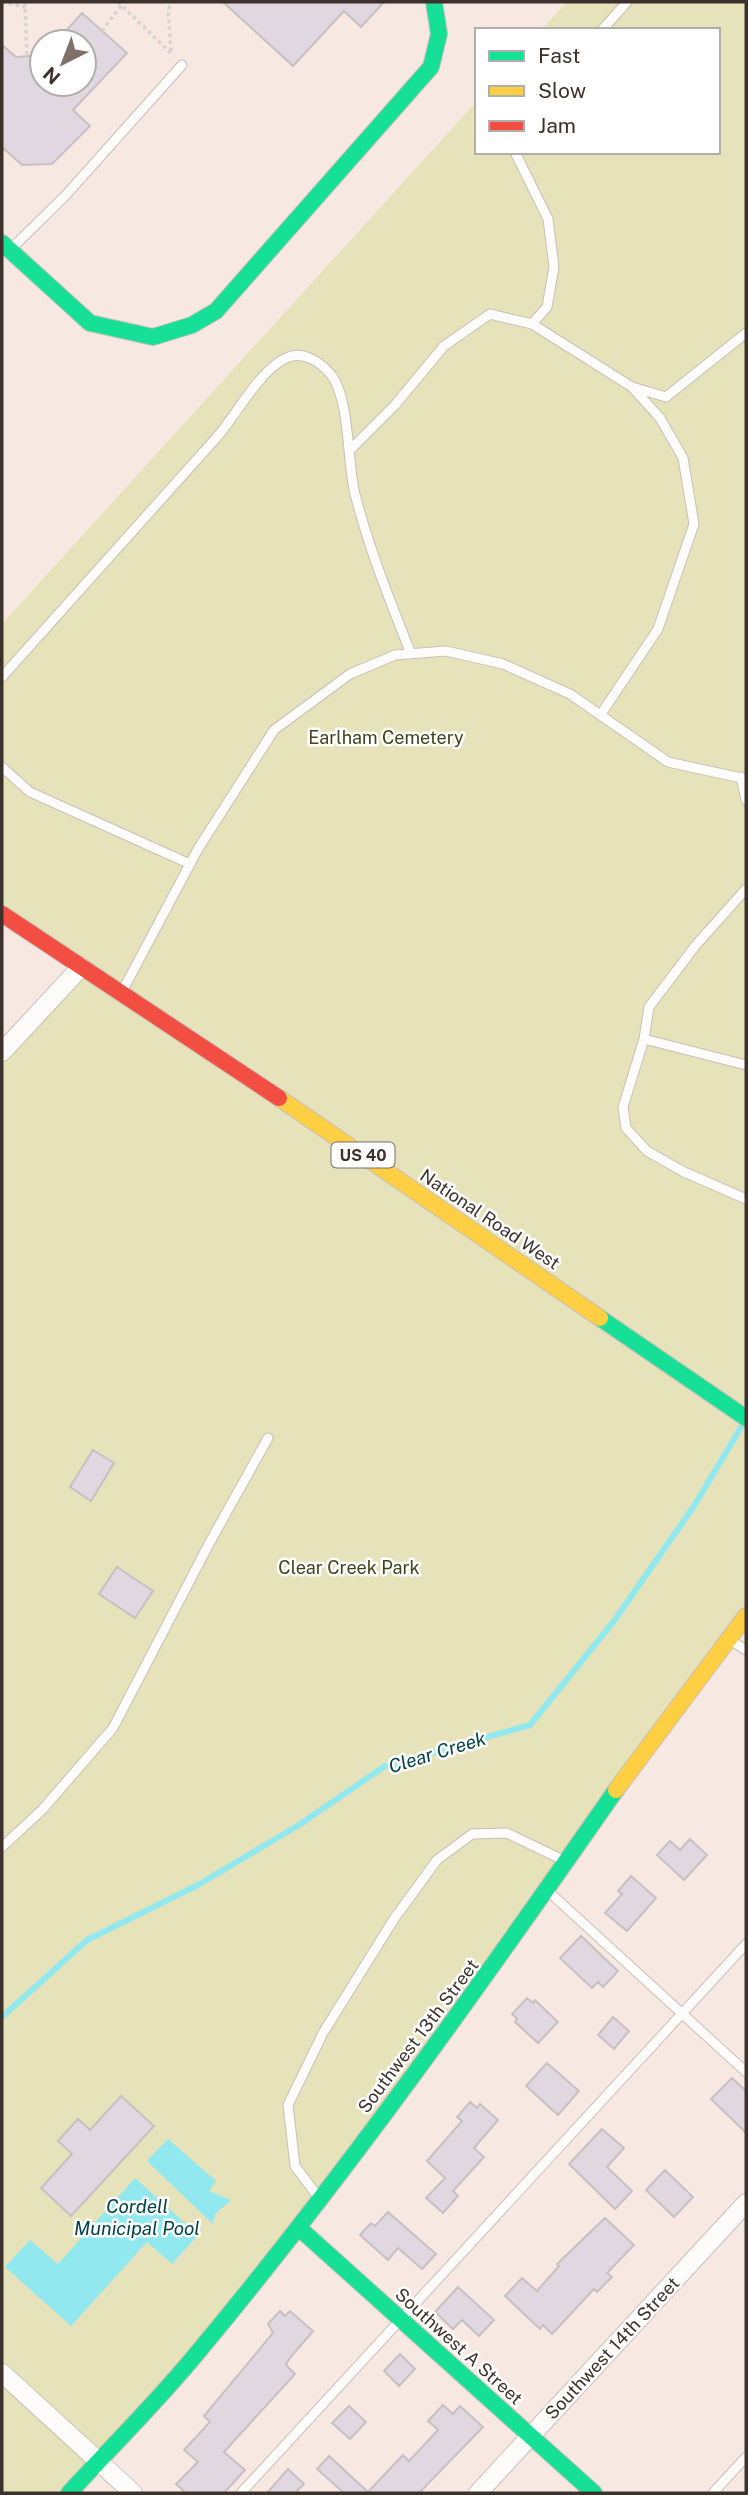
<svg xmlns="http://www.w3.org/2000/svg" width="748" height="2495" font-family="'Public Sans',sans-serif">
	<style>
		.green { fill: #e6e2ba }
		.water { fill: #91e9ef }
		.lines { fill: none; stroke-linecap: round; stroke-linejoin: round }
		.stream { stroke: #91e9ef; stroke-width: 6 }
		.building { fill: #e0d7e1; stroke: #c7c0c2; stroke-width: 2 }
		.lane-casing { stroke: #cabfb9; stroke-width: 11 }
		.street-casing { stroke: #cabfb9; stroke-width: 20 }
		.fast-casing { stroke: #cabfb9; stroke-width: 18 }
		.slow-casing { stroke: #cabfb9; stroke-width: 18 }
		.jam-casing { stroke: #cabfb9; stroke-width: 18 }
		.path { stroke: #d7d3d1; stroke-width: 3.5; stroke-dasharray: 3.5 3.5; stroke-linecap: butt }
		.lane { stroke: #fefcfb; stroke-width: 9 }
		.street { stroke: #fefcfb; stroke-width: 18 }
		.fast { stroke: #16e098; stroke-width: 16 }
		.slow { stroke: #ffcf43; stroke-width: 16 }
		.jam { stroke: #f24e42; stroke-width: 16 }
		.labels { text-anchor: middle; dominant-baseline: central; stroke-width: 5; stroke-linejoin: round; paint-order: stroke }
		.shield { fill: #fff; stroke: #776f6b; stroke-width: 2 }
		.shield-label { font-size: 16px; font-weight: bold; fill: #3d312b }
		.park-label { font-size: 18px; fill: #42431d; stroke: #fff }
		.street-label { font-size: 18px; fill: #3d312b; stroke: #fff }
		.water-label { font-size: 19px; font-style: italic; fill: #014247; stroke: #fff }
	</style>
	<rect width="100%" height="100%" fill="#f7e9e2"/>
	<path class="green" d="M 567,2 L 746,2 L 746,1616 L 299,2228 L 67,2493 L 2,2493 L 2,1052 L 80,967 L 2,914 L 2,624 L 477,101 L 477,152 L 718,152 L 718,30 L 541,30 Z"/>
	<path class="water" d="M 168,2139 L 216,2181 L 209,2191 L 231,2200 L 215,2214 L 213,2224 L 147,2161 Z
		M 135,2178 L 198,2235 L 172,2264 L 147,2242 L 71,2326 L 5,2267 L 30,2240 L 58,2264 Z"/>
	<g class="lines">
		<path class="stream" d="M 2,2017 L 87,1940 L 198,1885 L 299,1825 L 385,1766 L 530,1725 L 614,1621 L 694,1506 L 743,1424"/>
	</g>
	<path class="building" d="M 223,2 L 384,2 L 361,27 L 344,11 L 293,66 Z
		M 82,13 L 127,53 L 73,110 L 90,126 L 52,164 L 22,165 L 2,147 L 2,45 L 16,57 L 42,55 L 42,84 L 84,84 L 84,42 L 56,42 Z
		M 93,1450 L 114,1463 L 91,1501 L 70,1487 Z
		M 117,1567 L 153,1591 L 135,1618 L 99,1594 Z
		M 690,1839 L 707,1855 L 684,1880 L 657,1855 L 670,1841 L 680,1850 Z
		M 631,1876 L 656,1898 L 627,1931 L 605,1913 L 622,1894 L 618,1891 Z
		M 581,1936 L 618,1971 L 603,1987 L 598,1982 L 592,1988 L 560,1958 Z
		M 527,1998 L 533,2003 L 535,2000 L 558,2022 L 538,2043 L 515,2022 L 517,2019 L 512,2014 Z
		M 613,2017 L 629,2031 L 614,2049 L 598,2035 Z
		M 547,2063 L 579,2091 L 558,2115 L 526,2086 Z
		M 732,2078 L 746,2091 L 746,2133 L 711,2099 Z
		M 121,2096 L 154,2126 L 71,2216 L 41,2188 L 72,2154 L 58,2141 L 78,2119 L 90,2130 Z
		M 470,2102 L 477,2108 L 480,2104 L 498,2120 L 474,2148 L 484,2157 L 453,2191 L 458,2196 L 443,2213 L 426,2198 L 445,2178 L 427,2161 L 462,2121 L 457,2117 Z
		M 602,2129 L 624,2148 L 607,2167 L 632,2191 L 615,2209 L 569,2164 Z
		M 665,2170 L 693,2197 L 674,2217 L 646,2190 Z
		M 388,2212 L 436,2254 L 422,2269 L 398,2248 L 388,2260 L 360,2235 L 371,2223 L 375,2226 Z
		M 605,2218 L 634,2245 L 607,2273 L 612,2277 L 597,2292 L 594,2289 L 552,2334 L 543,2325 L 540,2329 L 505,2296 L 522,2278 L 537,2291 L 559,2266 L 557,2264 Z
		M 458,2287 L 494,2320 L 479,2336 L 462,2320 L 453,2329 L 435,2312 Z
		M 280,2311 L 285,2316 L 290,2311 L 313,2331 L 289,2359 L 286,2365 L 295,2374 L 224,2452 L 245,2470 L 224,2493 L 186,2493 L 176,2484 L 198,2462 L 184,2450 L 210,2422 L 204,2416 L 273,2333 L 268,2324 Z
		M 400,2354 L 415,2369 L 399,2386 L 384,2371 Z
		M 443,2405 L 453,2414 L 460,2406 L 483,2427 L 419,2493 L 344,2493 L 317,2469 L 329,2456 L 368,2492 L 403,2455 L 409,2461 L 438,2430 L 428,2421 Z
		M 349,2406 L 366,2422 L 350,2439 L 332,2423 Z
		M 288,2469 L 304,2484 L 295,2493 L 267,2493 Z"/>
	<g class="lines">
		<g class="lane-casing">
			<path id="lane" d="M 602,30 L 627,2
				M 11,249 L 66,195 L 182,65
				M 532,324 L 632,387 L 666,397 L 746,333
				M 349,451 L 395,405 L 444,346 L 490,314 L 532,324 L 547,307 L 554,267 L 548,219 L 515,152
				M 2,677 C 73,597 146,517 217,437 C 236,415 260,370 286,358 C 303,350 321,362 332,376 C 350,401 347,463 355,494 C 369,549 390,601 411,654
				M 601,714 L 658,629 L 694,524 L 683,458 L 660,418 L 632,387
				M 2,767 L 30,792 L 190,864
				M 741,777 L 746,800
				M 746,889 L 696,945 L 649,1007 L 644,1039 L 623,1107 L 626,1128 L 647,1151 L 684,1172 L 746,1199
				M 124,988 L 198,849 L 274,730 L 350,674 L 395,655 L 446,651 L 503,664 L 570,694 L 668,762 L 746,779
				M 644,1039 L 746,1065
				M 730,1640 L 746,1650
				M 2,1847 L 42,1810 L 113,1728 L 210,1542 L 268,1438
				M 548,1891 L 746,2072
				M 319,2198 L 295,2166 L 288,2105 L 323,2033 L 394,1919 L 437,1860 L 472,1834 L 507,1833 L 565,1861
				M 241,2493 L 746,1944
				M 713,2493 L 746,2457"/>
		</g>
		<g class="street-casing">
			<path id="street" d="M 2,1052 L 81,967
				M 2,2373 L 133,2493
				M 478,2493 L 746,2203"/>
		</g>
		<g class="fast-casing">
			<path id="fast" d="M 2,243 L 90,323 L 153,337 L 192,325 L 216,311 L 431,67 L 439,34 L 434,2
				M 600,1318 L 746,1418
				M 299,2228 L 594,2493
				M 69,2493 C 112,2446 158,2401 198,2352 C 347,2173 482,1982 616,1790"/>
		</g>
		<g class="slow-casing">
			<path id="slow" d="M 279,1098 L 600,1318
				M 616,1790 L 746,1616"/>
		</g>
		<g class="jam-casing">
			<path id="jam" d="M 2,914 L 279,1098"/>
		</g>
		<path class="path" d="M 2,2 L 25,7
			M 25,2 L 27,56
			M 118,2 L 174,56
			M 102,31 L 124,2
			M 171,51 L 168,10 L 172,2"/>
		<use href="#lane" class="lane"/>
		<use href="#street" class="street"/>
		<use href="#fast" class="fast"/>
		<use href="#slow" class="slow"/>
		<use href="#jam" class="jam"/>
	</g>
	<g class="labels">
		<rect class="shield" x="331.5" y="1142.5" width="63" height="25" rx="5"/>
		<g class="shield-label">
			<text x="363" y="1155">US 40</text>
		</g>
		<g class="park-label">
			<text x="386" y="737">Earlham Cemetery</text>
			<text x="349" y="1567">Clear Creek Park</text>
		</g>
		<g class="street-label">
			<text transform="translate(490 1219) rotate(34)">National Road West</text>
			<text transform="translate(418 2036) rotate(-53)">Southwest 13th Street</text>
			<text transform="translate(459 2346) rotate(42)">Southwest A Street</text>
			<text transform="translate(612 2348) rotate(-47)">Southwest 14th Street</text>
		</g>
		<g class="water-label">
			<text transform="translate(437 1752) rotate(-17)">Clear Creek</text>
			<text x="137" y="2206">Cordell<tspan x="137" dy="22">Municipal Pool</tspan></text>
		</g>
	</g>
	<rect width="748" height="2495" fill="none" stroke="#3d312b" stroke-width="7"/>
	<rect x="475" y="28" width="245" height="126" fill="#ffffff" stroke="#b1adaa" stroke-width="2"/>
	<rect x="489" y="51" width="35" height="10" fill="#16e098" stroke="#b1adaa" stroke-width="2"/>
	<text x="538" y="63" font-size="21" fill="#3d312b">Fast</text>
	<rect x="489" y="86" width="35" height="10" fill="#ffcf43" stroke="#b1adaa" stroke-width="2"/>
	<text x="538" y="98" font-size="21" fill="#3d312b">Slow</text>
	<rect x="489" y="121" width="35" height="10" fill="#f24e42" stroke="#b1adaa" stroke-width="2"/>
	<text x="538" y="133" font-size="21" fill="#3d312b">Jam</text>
	<g transform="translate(63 63) rotate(222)"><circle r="33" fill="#ffffff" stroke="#b1adaa" stroke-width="2"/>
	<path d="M0-5L12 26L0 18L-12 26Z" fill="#7e716b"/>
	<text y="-10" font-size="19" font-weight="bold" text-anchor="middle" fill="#3d312b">N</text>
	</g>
</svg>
